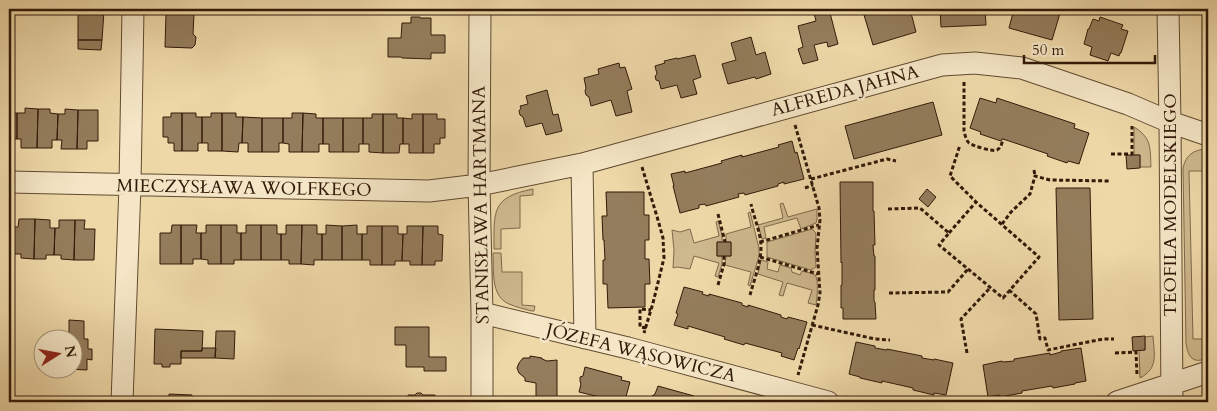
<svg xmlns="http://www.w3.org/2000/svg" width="1217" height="411" font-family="Cardo,serif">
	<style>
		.green { fill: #ceb88d; stroke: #80694b }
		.building { fill: #947d5c; stroke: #321a09 }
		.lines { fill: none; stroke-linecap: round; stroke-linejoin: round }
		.street-casing { stroke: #614a31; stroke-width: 23 }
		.path { stroke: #321a09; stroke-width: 3; stroke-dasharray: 4 2.5; stroke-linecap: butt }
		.street { stroke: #f4e6c6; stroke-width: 21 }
		.labels { text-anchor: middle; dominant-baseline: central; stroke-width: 5; stroke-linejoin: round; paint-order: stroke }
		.street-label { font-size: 18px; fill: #321a09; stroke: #f4e6c6 }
	</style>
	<rect width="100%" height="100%" fill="#eed8a8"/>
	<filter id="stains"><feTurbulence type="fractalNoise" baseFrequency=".004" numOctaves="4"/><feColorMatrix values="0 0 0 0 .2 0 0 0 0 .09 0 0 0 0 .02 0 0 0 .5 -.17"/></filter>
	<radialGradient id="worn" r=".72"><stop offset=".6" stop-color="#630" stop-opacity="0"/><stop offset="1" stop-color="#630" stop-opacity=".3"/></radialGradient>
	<path class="green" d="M 1134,127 C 1152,138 1150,148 1151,167 L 1140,167 L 1140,155 L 1134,155 Z
		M 1206,149 L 1208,150 L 1208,161 L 1207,162 L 1207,171 L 1189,171 L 1193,339 L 1208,339 L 1208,358 C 1193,364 1188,358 1186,343 L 1183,168 C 1186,155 1193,150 1206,149 Z
		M 533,189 L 533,195 L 520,196 L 520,228 L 501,229 L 501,249 L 494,249 C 494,212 491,197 533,189 Z
		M 783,203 L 788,217 L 817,209 L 817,220 L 816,223 L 801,229 L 797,218 L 764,227 L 766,238 L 762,239 L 758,225 L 783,218 L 780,204 Z
		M 750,212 L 759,248 L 759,256 L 750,286 L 748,285 L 751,272 L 725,265 L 726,256 L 731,256 L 731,242 L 726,242 L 726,234 L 751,227 L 748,213 Z
		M 718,221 L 722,235 L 722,242 L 717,242 L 717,256 L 722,256 L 722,264 L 718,277 L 715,276 L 719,263 L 694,256 L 690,269 L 677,267 L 673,268 L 674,250 L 672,230 L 680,232 L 690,229 L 694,243 L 719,236 L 716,222 Z
		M 812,229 L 816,233 L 815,253 L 816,267 L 811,270 L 767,257 L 767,242 Z
		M 493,253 L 501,253 L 502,272 L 522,272 L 522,305 L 535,306 L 534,311 L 532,311 C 524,309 516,307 509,304 C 490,296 494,269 493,253 Z
		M 761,260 L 768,262 L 767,269 L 778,272 L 780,265 L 791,268 L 792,272 L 800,275 L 802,271 C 805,272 812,273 815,275 C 819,279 817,299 816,305 L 808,303 L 812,290 L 787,283 L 783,296 L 779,295 L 783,282 L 758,274 Z
		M 1153,336 C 1154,354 1159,368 1140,378 L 1139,350 L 1145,350 L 1145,337 Z"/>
	<path class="building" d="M 813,9 L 829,9 L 838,44 L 828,47 L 827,42 L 814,45 L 818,60 L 803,64 L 798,49 L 803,47 L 798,26 L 816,21 Z
		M 884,9 L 910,9 L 916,32 L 873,45 L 864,15 Z
		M 940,9 L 985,9 L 986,25 L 941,27 Z
		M 1014,9 L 1061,10 L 1052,40 L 1009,28 Z
		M 78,10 L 104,11 L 102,40 L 78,40 Z
		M 166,13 L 194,14 L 193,34 L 196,37 L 195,45 L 192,48 L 165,47 Z
		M 411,17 L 420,17 L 420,18 L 431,18 L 431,35 L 445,35 L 445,53 L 431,53 L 431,59 L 402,58 L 401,57 L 388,57 L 388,38 L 401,38 L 402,23 L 411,23 Z
		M 1100,17 L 1123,25 L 1121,29 L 1128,31 L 1121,53 L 1120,53 L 1119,56 L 1111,53 L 1108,61 L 1090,55 L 1092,47 L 1084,44 L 1088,29 L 1089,29 L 1093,19 L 1099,21 Z
		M 751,37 L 756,55 L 765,52 L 771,74 L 756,79 L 755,77 L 728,84 L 722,64 L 736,60 L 731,43 Z
		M 78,40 L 102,40 L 101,50 L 78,49 Z
		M 695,55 L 701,77 L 693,80 L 697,94 L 681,98 L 677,85 L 661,89 L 659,81 L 656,80 L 655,76 L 657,74 L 655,66 L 665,63 L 664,61 L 677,58 L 677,59 Z
		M 619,63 L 620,68 L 625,67 L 632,89 L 627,91 L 632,112 L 616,116 L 611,100 L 591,106 L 589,97 L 586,95 L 585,91 L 586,88 L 584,78 L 599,74 L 598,69 Z
		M 547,90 L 553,115 L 558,114 L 562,131 L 546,135 L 542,123 L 526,127 L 523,117 L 520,115 L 519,111 L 521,108 L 520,106 L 528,104 L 526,96 Z
		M 980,98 L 996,103 L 997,98 L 1075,124 L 1074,128 L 1089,133 L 1079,164 L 1068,161 L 1067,163 L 1047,156 L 1048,154 L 1003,139 L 1002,139 L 1001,141 L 980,134 L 981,132 L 970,128 Z
		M 933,102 L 942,135 L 854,159 L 845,126 Z
		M 9,108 L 10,108 L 10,113 L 17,113 L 17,139 L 12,139 L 12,148 L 9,147 Z
		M 25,108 L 38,109 L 37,148 L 21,148 L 21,139 L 17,139 L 17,113 L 25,113 Z
		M 38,109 L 50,109 L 50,113 L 58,114 L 57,140 L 52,140 L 52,148 L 37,148 Z
		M 65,109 L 78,110 L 77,149 L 61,149 L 62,140 L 57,140 L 58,114 L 65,114 Z
		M 78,110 L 98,110 L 98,141 L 87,141 L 87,149 L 77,149 Z
		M 171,113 L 182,113 L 182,151 L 174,151 L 174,143 L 168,143 L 168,137 L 163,137 L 163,117 L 171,117 Z
		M 182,113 L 196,113 L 196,117 L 202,117 L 202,143 L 198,143 L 198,151 L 182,151 Z
		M 211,113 L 222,113 L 222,151 L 208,151 L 208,143 L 202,143 L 202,117 L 211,117 Z
		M 222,113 L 236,113 L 236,117 L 243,117 L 242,143 L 239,143 L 238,152 L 222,151 Z
		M 292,113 L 303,113 L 302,152 L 289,152 L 289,144 L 283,143 L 283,118 L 292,118 Z
		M 303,113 L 316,114 L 316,118 L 323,118 L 323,144 L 319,144 L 319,152 L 302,152 Z
		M 372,114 L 383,114 L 383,153 L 369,152 L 369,144 L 363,144 L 363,118 L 372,118 Z
		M 383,114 L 397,114 L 397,118 L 403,118 L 403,144 L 400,144 L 399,153 L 383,153 Z
		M 412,114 L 423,114 L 423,153 L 409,153 L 409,144 L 403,144 L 403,118 L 412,119 Z
		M 423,114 L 437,114 L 437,119 L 445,119 L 445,138 L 440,138 L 440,144 L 434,144 L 434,153 L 423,153 Z
		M 243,117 L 262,118 L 262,152 L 248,152 L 248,143 L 242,143 Z
		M 262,118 L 283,118 L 283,143 L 279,143 L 279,152 L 262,152 Z
		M 323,118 L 343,118 L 343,152 L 329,152 L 329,144 L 323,144 Z
		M 343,118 L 363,118 L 363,144 L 359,144 L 359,152 L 343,152 Z
		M 792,141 L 795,153 L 797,152 L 804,179 L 784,184 L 784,182 L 778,184 L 778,186 L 745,195 L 744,193 L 738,194 L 739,197 L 706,206 L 705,204 L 699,205 L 699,208 L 680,213 L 673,186 L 674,186 L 671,174 L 685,171 L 685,173 L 722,163 L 721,161 L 742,155 L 742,157 L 779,147 L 778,145 Z
		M 1126,155 L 1140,155 L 1140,168 L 1127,169 Z
		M 840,182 L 873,182 L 873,211 L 874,211 L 875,245 L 873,245 L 874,256 L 875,256 L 875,290 L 874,290 L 874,301 L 875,302 L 876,319 L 843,319 L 843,308 L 841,308 L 841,285 L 842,285 L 842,262 L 841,263 Z
		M 1056,188 L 1090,188 L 1093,319 L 1059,320 Z
		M 927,189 L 936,197 L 928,207 L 919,199 Z
		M 606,192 L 644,192 L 644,215 L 649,215 L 649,240 L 645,240 L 645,259 L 649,259 L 650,284 L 645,284 L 645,307 L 608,308 L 607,284 L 603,284 L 603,260 L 605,260 L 604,240 L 603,240 L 602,216 L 607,216 Z
		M 9,219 L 10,219 L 10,227 L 14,227 L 14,254 L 9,254 Z
		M 19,219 L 35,219 L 34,259 L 21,258 L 21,254 L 14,254 L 14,227 L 18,227 Z
		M 35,219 L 50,220 L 50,228 L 55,228 L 54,255 L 46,255 L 46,259 L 34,259 Z
		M 59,220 L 75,220 L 74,260 L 61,259 L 61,255 L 54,255 L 55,228 L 59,228 Z
		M 75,220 L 85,220 L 84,229 L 95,229 L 94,260 L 74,260 Z
		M 172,225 L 181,225 L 181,264 L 160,264 L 160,233 L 171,233 Z
		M 181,225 L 197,225 L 196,233 L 201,233 L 201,259 L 193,259 L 193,264 L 181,264 Z
		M 206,225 L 221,225 L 221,264 L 208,264 L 208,260 L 201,259 L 201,233 L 206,233 Z
		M 221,225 L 237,225 L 237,233 L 241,233 L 241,260 L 234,260 L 234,264 L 221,264 Z
		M 246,225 L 261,225 L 261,260 L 241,260 L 241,233 L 246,233 Z
		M 261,225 L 277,225 L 277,234 L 281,234 L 281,260 L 261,260 Z
		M 286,225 L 302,225 L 301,264 L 289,264 L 289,260 L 281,260 L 281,234 L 286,234 Z
		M 302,225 L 317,225 L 317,234 L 322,234 L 322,260 L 314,260 L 314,265 L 301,264 Z
		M 326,225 L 342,226 L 342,260 L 322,260 L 322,234 L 326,234 Z
		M 357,225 L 357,234 L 362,234 L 362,260 L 342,260 L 342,226 Z
		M 367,226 L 382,226 L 382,265 L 370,265 L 370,260 L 362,260 L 362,234 L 367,234 Z
		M 382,226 L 398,226 L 398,234 L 403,234 L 402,261 L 395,261 L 395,265 L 382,265 Z
		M 407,226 L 423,226 L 422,265 L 410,265 L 410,261 L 402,261 L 403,234 L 407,234 Z
		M 423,226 L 438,226 L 438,234 L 443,235 L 442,261 L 435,261 L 435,265 L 422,265 Z
		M 717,242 L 731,242 L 731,256 L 717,256 Z
		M 684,287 L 703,292 L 702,294 L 709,296 L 709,294 L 742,303 L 742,305 L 748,307 L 748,305 L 781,315 L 781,317 L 787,319 L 788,317 L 807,322 L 799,349 L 798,348 L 794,360 L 781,356 L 782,353 L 745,343 L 744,345 L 724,339 L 725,337 L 688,326 L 688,329 L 674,325 L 678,314 L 676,313 Z
		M 69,320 L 84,321 L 84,339 L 88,339 L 88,349 L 92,349 L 92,360 L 87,359 L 87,370 L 66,369 L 66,368 L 72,368 L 72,338 L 66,338 L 69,338 Z
		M 395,327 L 429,327 L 429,357 L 446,357 L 446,371 L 424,371 L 424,367 L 406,367 L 406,345 L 395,345 Z
		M 155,329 L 203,331 L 202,351 L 181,351 L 181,364 L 170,364 L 170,367 L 162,367 L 162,364 L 154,364 Z
		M 216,331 L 235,331 L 234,359 L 215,358 Z
		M 1145,336 L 1145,350 L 1133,351 L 1132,337 Z
		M 856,342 L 875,346 L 875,348 L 887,350 L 887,349 L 922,356 L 922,358 L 934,360 L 934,359 L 953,363 L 946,395 L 934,393 L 934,395 L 913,390 L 913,388 L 882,381 L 882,383 L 860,378 L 860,377 L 849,374 Z
		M 202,348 L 216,348 L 215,358 L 181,358 L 181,351 L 202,351 Z
		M 1081,348 L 1086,381 L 1075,383 L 1075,384 L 1053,388 L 1052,386 L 1022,391 L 1022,393 L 1000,397 L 1000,395 L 988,397 L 983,365 L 1002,361 L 1003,362 L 1014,361 L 1014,359 L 1050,353 L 1050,355 L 1061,352 L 1061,351 Z
		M 530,356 L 542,358 L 542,359 L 547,361 L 557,360 L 557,402 L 536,402 L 536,383 L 525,381 L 525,378 L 519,373 L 517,368 L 519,363 L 523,358 L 530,358 Z
		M 585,367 L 622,377 L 621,380 L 630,382 L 625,400 L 616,398 L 616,401 L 579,392 L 581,384 L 580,381 L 580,377 L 583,376 Z
		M 658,386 L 694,396 L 693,399 L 702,402 L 653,402 L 651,399 L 652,396 L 655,394 Z
		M 417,393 L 421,393 L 423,395 L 435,395 L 435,402 L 408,402 L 408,395 L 415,395 Z
		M 169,394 L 192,395 L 192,402 L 169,402 Z
		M 59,397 L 64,397 L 66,399 L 80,400 L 79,402 L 54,402 L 54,399 L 57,399 Z"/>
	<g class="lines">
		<g class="street-casing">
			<path id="street" d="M 480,9 L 479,185 L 482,313 L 482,402
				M 1168,9 L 1170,122 L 1172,402
				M 582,164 L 585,338
				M 9,182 L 429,191 L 479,185 L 582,164 L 942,65 L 975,63 L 1022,68 L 1128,104 L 1170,122 L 1208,135
				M 482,313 L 628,348 L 828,402
				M 122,402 L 130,186 L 133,9
				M 1117,402 L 1208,372"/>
		</g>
		<path class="path" d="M 964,82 L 964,131 C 965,135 966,140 969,143 C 973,146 993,152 997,150 C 1001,148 1002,143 1003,139
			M 795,125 L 819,208 L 820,220 L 817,248 L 820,293 L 818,305 L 798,375
			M 1111,154 L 1132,154 L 1132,126
			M 642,167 L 658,220 L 663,238 L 664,258 L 653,303 L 644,333
			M 1034,170 L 1035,176
			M 811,179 L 887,159 L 896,161
			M 805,188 L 813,185
			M 888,209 L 920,208 L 949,233 L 939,245 L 1003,298 L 1039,257 L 976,202 L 950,176 L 960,145
			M 718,214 L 725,242
			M 1002,224 L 1011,212 L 1030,194 L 1035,176 L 1050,180 L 1111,181
			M 949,233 L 976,202
			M 760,242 L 819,225
			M 760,257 L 818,274
			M 718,285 L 724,264 L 724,256
			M 1009,290 L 1036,314 L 1040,339 L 1045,338 L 1048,350 L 1103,339 L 1114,339
			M 889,293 L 948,292 L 968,269
			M 750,295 C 754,280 761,263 761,247 C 761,233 754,218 751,204
			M 812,325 L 875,339 L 890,340
			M 646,328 L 640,327 L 640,309 L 651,310
			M 967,353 L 961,319 L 990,288
			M 1115,353 L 1136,352 L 1137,375
			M 845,397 L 861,402
			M 1083,402 L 1099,397"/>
		<use href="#street" class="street"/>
	</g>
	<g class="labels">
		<g class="street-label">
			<text transform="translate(845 91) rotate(-15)">ALFREDA JAHNA</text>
			<text transform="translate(244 188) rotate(1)">MIECZYSŁAWA WOLFKEGO</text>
			<text transform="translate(481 205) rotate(-91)">STANISŁAWA HARTMANA</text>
			<text transform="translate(1170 205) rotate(-90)">TEOFILA MODELSKIEGO</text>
			<text transform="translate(641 353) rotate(14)">JÓZEFA WĄSOWICZA</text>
		</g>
	</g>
	<rect width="1217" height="411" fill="none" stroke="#eed8a8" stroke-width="30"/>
	<rect x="10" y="10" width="1197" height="391" fill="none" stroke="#321a09" stroke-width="2.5"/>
	<rect x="15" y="15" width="1187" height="381" fill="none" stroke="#321a09"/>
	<g transform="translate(58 354) rotate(79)"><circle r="24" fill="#f4e6c6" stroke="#a6947a"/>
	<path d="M0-4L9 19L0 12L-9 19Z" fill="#8f2418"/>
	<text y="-8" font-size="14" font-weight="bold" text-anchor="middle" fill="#321a09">N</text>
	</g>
	<path d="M1024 55v8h131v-8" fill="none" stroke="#321a09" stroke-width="2.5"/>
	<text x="1032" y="55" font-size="15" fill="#321a09" stroke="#f4e6c6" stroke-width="4" paint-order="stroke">50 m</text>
	<rect width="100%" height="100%" filter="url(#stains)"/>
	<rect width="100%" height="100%" fill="url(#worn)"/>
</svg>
